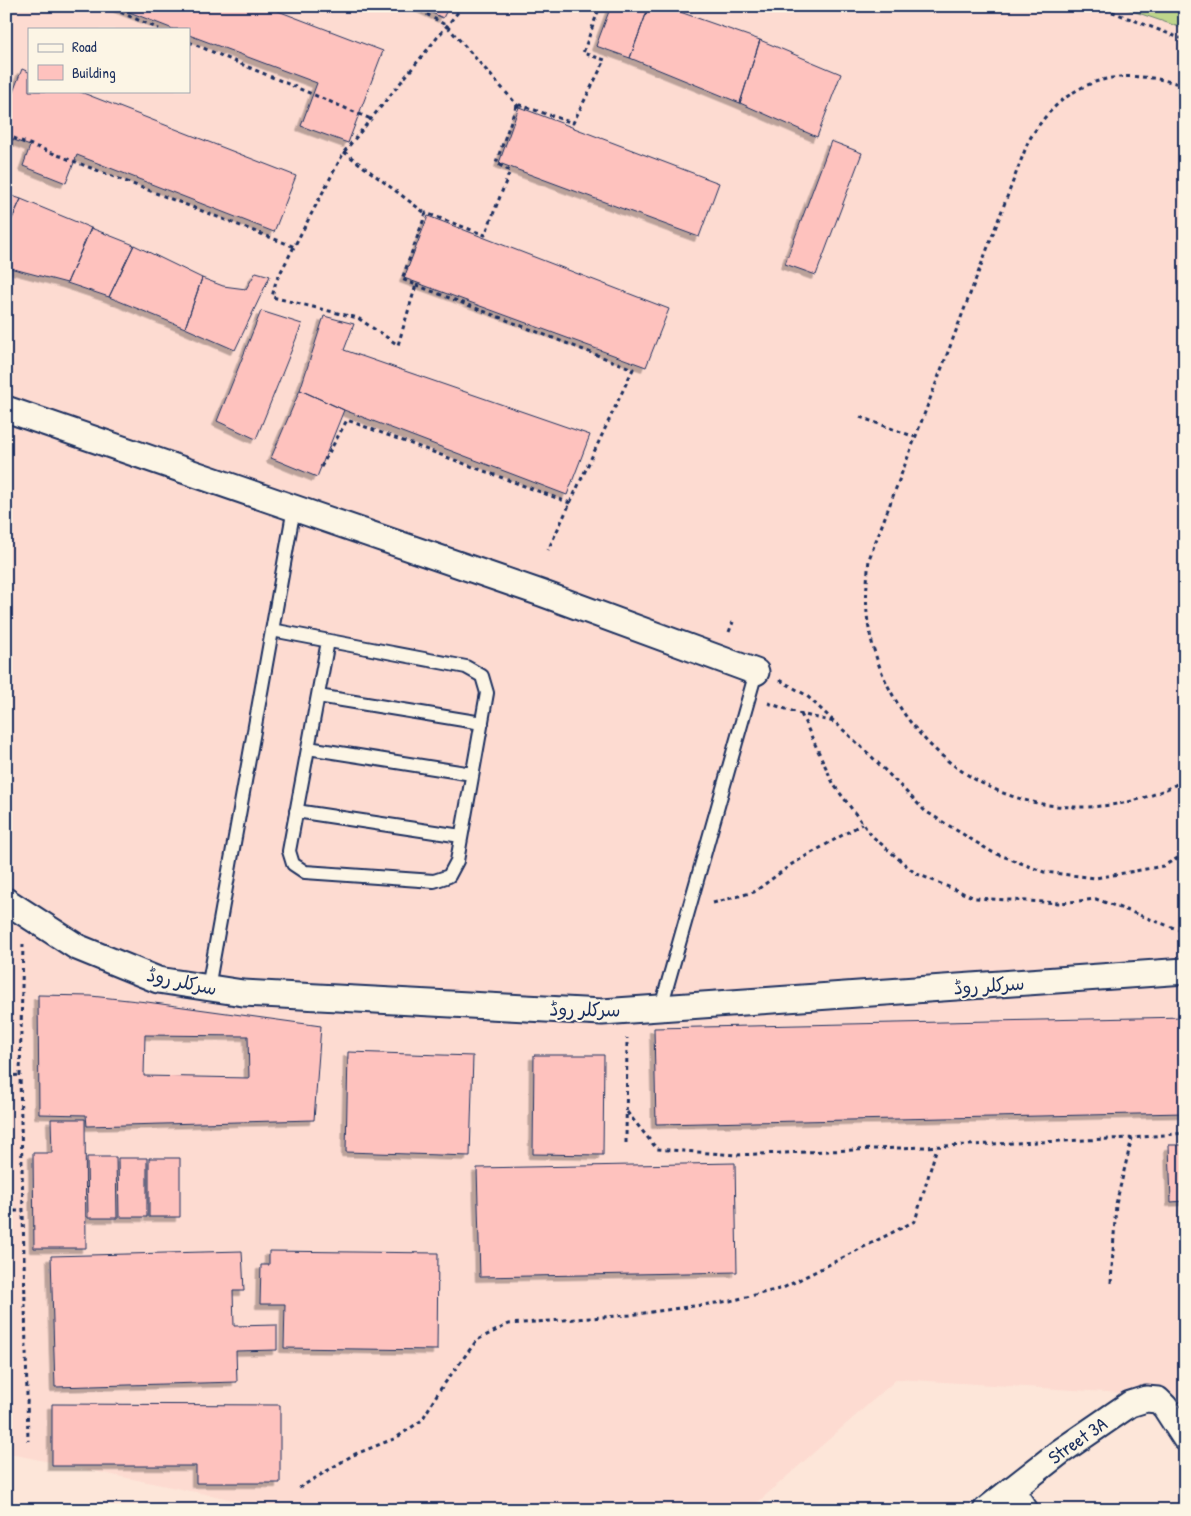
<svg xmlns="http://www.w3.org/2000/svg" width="1191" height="1516" font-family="'Patrick Hand','Playpen Sans Arabic',sans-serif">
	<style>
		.built { fill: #fddbd1; fill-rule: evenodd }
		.green { fill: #bed58b; stroke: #6c8274 }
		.building { fill: #fec2be; stroke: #1b2f5e; fill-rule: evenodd; filter: url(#shadow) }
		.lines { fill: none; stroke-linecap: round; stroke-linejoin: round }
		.lane-casing { stroke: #1b2f5e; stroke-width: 16 }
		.street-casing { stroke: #1b2f5e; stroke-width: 29 }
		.path { stroke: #1b2f5e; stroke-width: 3; stroke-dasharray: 4 4; stroke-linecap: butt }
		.lane { stroke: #fcf5e5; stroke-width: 12 }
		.street { stroke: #fcf5e5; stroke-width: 25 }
		.labels { text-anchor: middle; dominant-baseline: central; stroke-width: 4; stroke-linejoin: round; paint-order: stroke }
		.street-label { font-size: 19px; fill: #1b2f5e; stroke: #fcf5e5 }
	</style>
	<defs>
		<filter id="shadow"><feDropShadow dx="-4.5" dy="4.5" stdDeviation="0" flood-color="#0004"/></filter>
	</defs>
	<rect width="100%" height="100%" fill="#fde6d9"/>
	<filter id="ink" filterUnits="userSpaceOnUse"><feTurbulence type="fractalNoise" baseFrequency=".02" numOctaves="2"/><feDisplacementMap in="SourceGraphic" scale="10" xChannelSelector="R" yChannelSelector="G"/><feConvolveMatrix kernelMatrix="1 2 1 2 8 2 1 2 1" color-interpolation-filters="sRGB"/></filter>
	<g filter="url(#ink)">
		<path class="built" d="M 6,6 L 1185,6 L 1185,1397 L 897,1379 L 749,1510 L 256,1510 L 249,1503 L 6,1453 ZM 29,29 L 189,29 L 189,91 L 29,91 Z"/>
		<path class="green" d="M 1118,6 L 1185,6 L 1185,29 Z"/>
		<path class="building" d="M 114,6 L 265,6 L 383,51 L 348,143 L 301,126 L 317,83 L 189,35 L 189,29 L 173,29 Z
			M 417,6 L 449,6 L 443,18 Z
			M 611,6 L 649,6 L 630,58 L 596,46 Z
			M 649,6 L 663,6 L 760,40 L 740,103 L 630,58 Z
			M 760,40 L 841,74 L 817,137 L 740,103 Z
			M 22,69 L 29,72 L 29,91 L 78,91 L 296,176 L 274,232 L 77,155 L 66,183 L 23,166 L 30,146 L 6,137 L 6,110 Z
			M 519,107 L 719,183 L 699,237 L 499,163 Z
			M 831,141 L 862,153 L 816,275 L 785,264 Z
			M 6,194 L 21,199 L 6,232 Z
			M 21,199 L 91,228 L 67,283 L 6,267 L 6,232 Z
			M 428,216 L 669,309 L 646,367 L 404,278 Z
			M 91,228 L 134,245 L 109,297 L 67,283 Z
			M 134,245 L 202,278 L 185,328 L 109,297 Z
			M 256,272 L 270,276 L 235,350 L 185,328 L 202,278 L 223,286 L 246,289 Z
			M 261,311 L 302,324 L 256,439 L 217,421 Z
			M 324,316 L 354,324 L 344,350 L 590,435 L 567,495 L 344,410 L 300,390 Z
			M 300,390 L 344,410 L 317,477 L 271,458 Z
			M 38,995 L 91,996 L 147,1002 L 321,1026 L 314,1120 L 87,1126 L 86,1115 L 39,1114 ZM 145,1035 L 248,1036 L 249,1078 L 144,1076 Z
			M 1185,1017 L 1185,1113 L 656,1124 L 654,1028 Z
			M 348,1052 L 473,1056 L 470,1156 L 346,1152 Z
			M 534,1055 L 604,1055 L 603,1155 L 533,1154 Z
			M 51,1119 L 85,1119 L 86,1248 L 34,1248 L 33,1153 L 52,1153 Z
			M 1169,1145 L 1185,1145 L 1185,1201 L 1171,1202 Z
			M 87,1157 L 116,1157 L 117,1218 L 88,1218 Z
			M 118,1158 L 147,1158 L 147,1217 L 119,1217 Z
			M 149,1158 L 180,1158 L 180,1217 L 149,1217 Z
			M 735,1163 L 737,1272 L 480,1277 L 477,1168 Z
			M 242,1251 L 244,1291 L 233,1291 L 234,1326 L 277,1325 L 277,1350 L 236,1351 L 237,1382 L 55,1387 L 51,1256 Z
			M 269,1251 L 438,1253 L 437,1350 L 284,1348 L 285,1304 L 260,1304 L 261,1265 L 269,1265 Z
			M 52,1404 L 280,1405 L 280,1483 L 196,1483 L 196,1466 L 52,1466 Z"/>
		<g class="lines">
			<g class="lane-casing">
				<path id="lane" d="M 272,630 L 466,667 L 482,676 L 487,693 L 457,861 L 449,876 L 434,881 L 305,872 L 293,864 L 289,851 L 328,641
					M 318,696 L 482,723
					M 308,748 L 472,774
					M 296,811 L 461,836
					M 208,988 L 294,508
					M 661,1007 L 756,672"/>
			</g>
			<g class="street-casing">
				<g id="street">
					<path d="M 6,409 L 541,593 L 756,672"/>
					<path d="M 6,901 L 77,947 L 158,980 L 243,993 L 602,1012 L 1185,971"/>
					<path d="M 1011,1490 L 1025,1510"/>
					<path id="s1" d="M 986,1510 L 1060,1452 L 1130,1404 L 1146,1399 L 1158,1400 L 1165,1407 L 1185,1438"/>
				</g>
			</g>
			<path class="path" d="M 106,6 L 159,29
				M 413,6 L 447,26 L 519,107
				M 463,6 L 344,152 L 276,281 L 272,297 L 358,318 L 398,345 L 416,285 L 402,279 L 426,213 L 485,235 L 510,171 L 496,163 L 517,104 L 573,123 L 605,60 L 583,53 L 600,6
				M 1097,6 L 1185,40
				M 189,42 L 371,119
				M 1185,86 C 1118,64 1064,79 1028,142 L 869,559 C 867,580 865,601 868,623 C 884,724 969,804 1072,807 C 1111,808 1152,800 1185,779
				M 6,135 L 295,247
				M 344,152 L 425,213
				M 416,285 L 633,369 L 548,550
				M 860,417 L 915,437
				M 321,467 L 347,420 L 570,503
				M 729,632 L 733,622
				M 780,680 L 806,695 L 872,757 L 925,811 L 992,852 L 1044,872 L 1096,878 L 1163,866 L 1185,854
				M 768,703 L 801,714 L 834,722
				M 801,714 L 834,785 L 872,836 L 915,873 L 975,898 L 1061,903 L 1096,899 L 1185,932
				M 713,903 L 754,892 L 792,864 L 862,824
				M 23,944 L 20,1075 L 28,1441
				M 6,1076 L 20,1075
				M 627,1112 L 657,1149 L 736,1155 L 1132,1138 L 1185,1133
				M 626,1143 L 627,1038
				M 6,1211 L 23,1211
				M 1111,1283 L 1116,1204 L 1132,1138
				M 299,1488 L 353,1455 L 396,1438 L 422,1420 L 439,1391 L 477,1340 L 509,1324 L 630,1315 L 730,1301 L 783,1288 L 915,1221 L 937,1147"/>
			<use href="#lane" class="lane"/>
			<use href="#street" class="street"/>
		</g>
	</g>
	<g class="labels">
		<g class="street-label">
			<text transform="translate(182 981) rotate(12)">سرکلر روڈ</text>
			<text transform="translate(989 985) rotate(-4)">سرکلر روڈ</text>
			<text transform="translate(585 1009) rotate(1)">سرکلر روڈ</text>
			<text stroke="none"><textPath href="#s1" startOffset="115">Street 3A</textPath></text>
		</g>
	</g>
	<rect width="1191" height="1516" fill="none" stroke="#fcf5e5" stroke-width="25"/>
	<rect x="12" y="12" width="1166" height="1491" fill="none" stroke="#1b2f5e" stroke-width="2" filter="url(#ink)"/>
	<rect x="28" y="28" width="162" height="65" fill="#fcf5e5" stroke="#a2a6af"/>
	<rect x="38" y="44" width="25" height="8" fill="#fcf5e5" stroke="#a2a6af"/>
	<text x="72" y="52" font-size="15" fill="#1b2f5e">Road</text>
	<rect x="38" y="65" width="25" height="15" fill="#fec2be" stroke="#a2a6af"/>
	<text x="72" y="78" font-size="15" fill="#1b2f5e">Building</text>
</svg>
